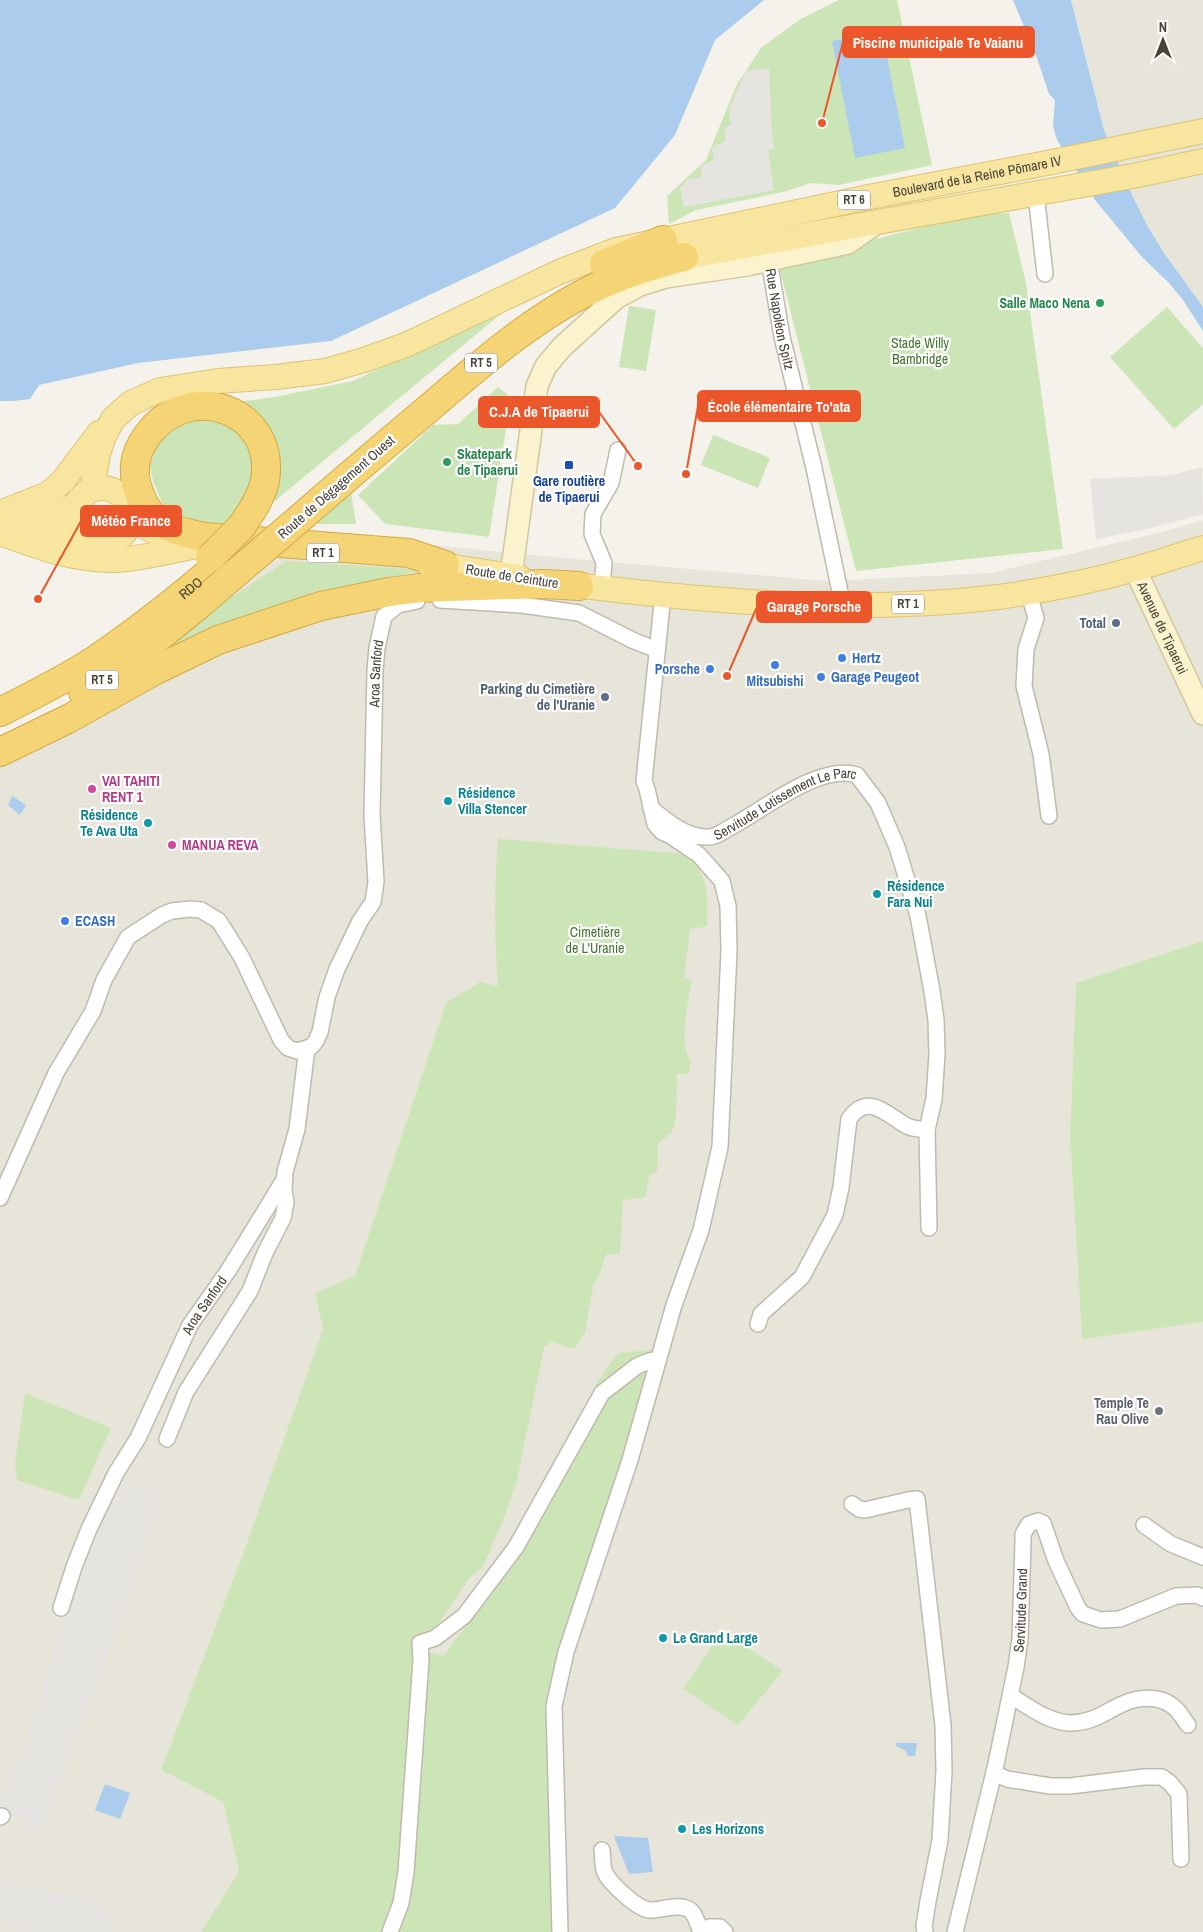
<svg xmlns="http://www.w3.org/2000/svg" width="1203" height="1932" font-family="'Archivo Narrow',sans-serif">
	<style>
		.residential { fill: #e7e4d9 }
		.green { fill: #cce5b6 }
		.parking { fill: #e6e4e1 }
		.water { fill: #abccec }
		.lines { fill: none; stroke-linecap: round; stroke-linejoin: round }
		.street-casing { stroke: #bfbaad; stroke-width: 18 }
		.secondary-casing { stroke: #d0c79d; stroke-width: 24 }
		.primary-casing { stroke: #dcc470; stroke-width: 26 }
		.highway-casing { stroke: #d3aa45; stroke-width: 30 }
		.street { stroke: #fff; stroke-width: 15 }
		.secondary { stroke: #fbf3cd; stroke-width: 21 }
		.primary { stroke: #f7e5a0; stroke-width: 24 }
		.highway { stroke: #f4d475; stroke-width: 28 }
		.highway-bridge-casing { stroke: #d3aa45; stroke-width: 30; stroke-linecap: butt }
		.highway-bridge { stroke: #f4d475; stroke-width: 28 }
		.leisure-dot { fill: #2e9e5b; stroke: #fff; stroke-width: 2 }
		.transit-dot { fill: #1a4fb4; stroke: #fff; stroke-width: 2 }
		.service-dot { fill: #5c6f8a; stroke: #fff; stroke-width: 2 }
		.shop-dot { fill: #3f7fe0; stroke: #fff; stroke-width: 2 }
		.hotel-dot { fill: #d1479c; stroke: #fff; stroke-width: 2 }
		.culture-dot { fill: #0f9aa8; stroke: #fff; stroke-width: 2 }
		.worship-dot { fill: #6b7280; stroke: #fff; stroke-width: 2 }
		.labels { text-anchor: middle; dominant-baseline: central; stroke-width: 4.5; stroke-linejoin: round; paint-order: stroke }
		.shield { fill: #fff; stroke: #7e7b74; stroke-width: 1 }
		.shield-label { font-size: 12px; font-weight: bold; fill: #474339 }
		.street-label { font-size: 14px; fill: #474339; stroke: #fff }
		.leisure-label { font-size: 14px; font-weight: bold; fill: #27864d; stroke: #fff; text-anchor: end }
		.park-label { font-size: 14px; fill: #44762f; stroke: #fff }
		.transit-label { font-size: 14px; font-weight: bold; fill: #164399; stroke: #fff }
		.service-label { font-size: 14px; font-weight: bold; fill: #4e5e75; stroke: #fff; text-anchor: end }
		.shop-label { font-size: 14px; font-weight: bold; fill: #366cbe; stroke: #fff; text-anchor: start }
		.hotel-label { font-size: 14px; font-weight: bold; fill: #b23c85; stroke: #fff; text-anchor: start }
		.culture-label { font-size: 14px; font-weight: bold; fill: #0d838f; stroke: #fff; text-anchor: start }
		.worship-label { font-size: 14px; font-weight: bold; fill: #5b616d; stroke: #fff; text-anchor: end }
		.leader { fill: none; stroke: #eb562a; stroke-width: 2 }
		.callout-dot { fill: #eb562a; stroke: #fff; stroke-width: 2 }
		.callout { fill: #eb562a; stroke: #eb562a; stroke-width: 2 }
		.callout-label { font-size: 15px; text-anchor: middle; font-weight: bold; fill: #fff }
	</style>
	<rect width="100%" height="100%" fill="#f4f2ea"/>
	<path class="residential" d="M 1071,0 L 1203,0 L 1203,307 L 1164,253 L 1147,225 L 1131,193 L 1104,130 Z
		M 1203,520 L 1203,941 L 1076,983 L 1070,1136 L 1082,1338 L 1203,1322 L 1203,1932 L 560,1932 L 555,1690 L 618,1353 L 596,1384 L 514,1561 L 444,1655 L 420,1653 L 446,1003 L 355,1277 L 315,1293 L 323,1329 L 245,1548 L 161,1770 L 223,1802 L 239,1871 L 201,1932 L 0,1932 L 0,748 L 121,677 L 303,532 L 552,557 L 826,581 L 991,573 L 1166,531 Z"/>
	<path class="green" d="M 839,0 L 897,0 L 932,165 L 839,185 L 811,183 L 783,192 L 696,210 L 669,224 L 667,196 L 706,160 L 736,86 L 761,48 L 799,20 Z
		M 1009,213 L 1026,283 L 1063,549 L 856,571 L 780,270 L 800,257 L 970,216 Z
		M 514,303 L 275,501 L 270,493 L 274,484 L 221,404 L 275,397 L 353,381 Z
		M 629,306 L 656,310 L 646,371 L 619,367 Z
		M 1167,307 L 1203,348 L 1203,404 L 1174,429 L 1110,357 Z
		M 498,387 L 511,397 L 489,537 L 385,524 L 358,495 L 433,425 L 458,424 Z
		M 204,420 C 238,427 242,434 258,463 L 245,507 L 221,528 L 197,526 L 165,510 L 153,481 L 150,466 L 158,442 L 176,424 Z
		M 713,435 L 770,458 L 758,488 L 701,465 Z
		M 351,491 L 356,524 L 310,524 Z
		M 286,561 L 423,570 L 383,579 L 327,595 L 133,676 L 217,607 Z
		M 498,839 L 685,854 C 711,877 707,893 707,926 L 690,929 L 684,978 L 692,980 C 688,1000 678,1045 691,1061 L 689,1074 L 677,1074 L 676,1117 L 672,1132 L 658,1144 L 657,1171 L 649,1176 L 646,1197 L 623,1200 L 620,1254 L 605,1255 L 600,1273 L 593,1286 L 585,1333 L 574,1349 L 551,1342 L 544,1347 L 517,1480 L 504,1518 L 484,1565 L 468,1580 L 420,1652 L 444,1655 L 514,1561 L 596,1384 L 618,1353 L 662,1349 L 555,1690 L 560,1932 L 201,1932 L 239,1871 L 223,1802 L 161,1770 L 245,1548 L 323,1329 L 315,1293 L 355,1276 L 446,1003 L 480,982 L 498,986 C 494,938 494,888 498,839 Z
		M 1203,941 L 1203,1322 L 1082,1339 L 1070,1136 L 1076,983 Z
		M 25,1393 L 111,1428 L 79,1500 L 17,1480 L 15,1463 Z
		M 722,1631 L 783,1671 L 738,1725 L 683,1689 Z"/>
	<path class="parking" d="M 769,68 L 772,135 L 774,149 L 768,150 L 774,190 L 684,207 L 680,188 L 689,179 L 701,178 L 701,165 L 714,161 L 712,148 L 725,141 L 725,127 L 731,125 L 729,109 L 746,71 Z
		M 1202,467 L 1203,514 L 1151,528 L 1096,539 L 1090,479 L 1172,475 Z
		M 116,1479 L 162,1494 L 149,1540 L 106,1660 L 40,1834 L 23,1827 L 25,1821 L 2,1816 L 0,1814 L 0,1795 L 22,1753 L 55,1652 L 66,1605 Z
		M 0,1881 L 88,1899 L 100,1904 L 116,1932 L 26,1932 L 8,1929 L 4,1918 L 0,1917 Z"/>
	<path class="water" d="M 0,0 L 764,0 L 715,40 L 675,135 L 615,208 L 331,341 L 138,363 L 39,385 L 30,399 L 13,401 L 0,401 Z
		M 1013,0 L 1071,0 L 1104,130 L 1131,193 L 1147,225 L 1164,253 L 1203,307 L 1203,331 L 1183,300 L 1169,283 L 1142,257 L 1095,200 L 1057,140 L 1053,126 L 1055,100 L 1049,94 L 1037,58 Z
		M 882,32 L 905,148 L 855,158 L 832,41 Z
		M 12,796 L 26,805 L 20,815 L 8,805 Z
		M 895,1743 L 917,1743 L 915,1756 L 908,1756 L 906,1751 L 896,1746 Z
		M 105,1784 L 130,1793 L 120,1819 L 95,1810 Z
		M 614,1836 L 648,1838 L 653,1872 L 629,1874 Z"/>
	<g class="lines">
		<g class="street-casing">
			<g id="street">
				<path d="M 1036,194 L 1045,274"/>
				<path id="s1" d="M 769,260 L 782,337 L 814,468 L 843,606"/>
				<path d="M 602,588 L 604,563 L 592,534 L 593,514 L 611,483 L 618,450"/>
				<path d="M 1028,591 L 1036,618 L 1026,649 L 1024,686 L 1041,754 L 1049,816"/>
				<path d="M 440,600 L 522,605 L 579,613 L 632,640 L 657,650"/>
				<path id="s2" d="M 651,808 C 666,821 687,838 708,837 C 716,837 722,832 729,828 C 762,811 819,763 857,775 L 878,803 L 897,847 L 918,916 L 932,991 L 936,1020 L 937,1055 L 934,1099 L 927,1130 L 929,1228"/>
				<path id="s3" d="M 0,1198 L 56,1073 L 93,1011 L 104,980 L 128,937 L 162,915 L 172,911 L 190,909 L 201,910 L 219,921 L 242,958 L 281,1040 L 288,1048 L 297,1051 L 311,1047 L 316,1041 L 320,1032 L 327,997 L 337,969 L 360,921 L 373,902 L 376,882 L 372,815 L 375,671 L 377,648 L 384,616 L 398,605 L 417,601"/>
				<path d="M 758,1324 L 761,1314 L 802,1277 L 835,1215 L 841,1187 L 849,1119 C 868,1091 888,1116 907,1126 C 913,1129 920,1129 927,1130"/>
				<path d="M 167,1439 L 186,1392 L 250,1291 L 265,1253 L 283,1218 L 286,1202 L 284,1191 L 285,1172 L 297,1129 L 307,1048"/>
				<path d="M 852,1504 L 859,1509 L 865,1510 L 908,1500 L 917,1499 L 943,1725 L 944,1771 L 940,1840 L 928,1901 L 924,1926 L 925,1932"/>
				<path d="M 1144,1525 L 1171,1544 L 1203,1557"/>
				<path id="s4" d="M 61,1608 L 74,1567 L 89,1529 L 116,1473 L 138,1438 L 190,1325 L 228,1271 L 284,1180"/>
				<path d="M 1011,1696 C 1029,1707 1048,1722 1070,1723 C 1096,1723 1109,1708 1130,1701 C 1146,1696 1165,1697 1177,1710 C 1181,1714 1184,1720 1188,1725"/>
				<path d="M 994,1773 L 1007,1779 L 1050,1786 L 1070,1786 L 1144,1777 L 1162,1777 L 1170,1783 L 1179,1794 L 1181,1859"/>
				<path d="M 0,1817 L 2,1816"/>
				<path d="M 602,1850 C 603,1856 602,1867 605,1873 C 611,1884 636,1908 649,1910 C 661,1911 677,1903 688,1909 C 695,1912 698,1925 701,1932"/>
				<path d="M 390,1932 L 401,1903 L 406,1872 L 421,1660 L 420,1643 L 435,1638 L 464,1616 L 516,1547 L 602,1393 L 637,1366 L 649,1361 L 657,1360"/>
				<path d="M 560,1932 L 554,1706 L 566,1652 L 630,1460 L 674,1305 L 701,1230 L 720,1147 L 729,951 L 728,906 L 722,881 L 699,855 L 671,836 L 662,832 L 655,824 L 647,789 L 644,781 L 663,594"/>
				<path d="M 703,1932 L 709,1927 L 720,1927 L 725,1932"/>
				<path id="s5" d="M 955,1932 L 996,1764 L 1016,1667 L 1020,1639 L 1023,1542 L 1023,1534 L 1029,1524 L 1038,1521 L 1043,1523 L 1056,1561 L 1078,1608 L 1083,1614 L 1101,1620 L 1120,1619 L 1176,1596 L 1197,1595 L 1203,1598"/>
			</g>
		</g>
		<g class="secondary-casing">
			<g id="secondary">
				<path id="s6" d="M 1135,569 L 1203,714"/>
				<path d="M 511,576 L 537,386 L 546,366 L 562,347 L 616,298 L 640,285 L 666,277 L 747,265 L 848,243 L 875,224"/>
			</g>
		</g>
		<g class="primary-casing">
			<g id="primary">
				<path d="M 684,257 L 1138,175 L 1203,161"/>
				<circle cx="102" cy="516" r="28"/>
				<path id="s7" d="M 92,490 L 98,454 L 104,436 L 113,419 L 131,403 L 160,390 L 218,381 L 276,377 L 325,371 L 364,360 L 408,344 L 559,272 L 616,250 L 869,197 L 1047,163 L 1203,131"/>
				<path d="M 0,513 L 48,494 L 62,482 L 99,433"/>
				<path d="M 129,513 C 141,528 155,532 172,537"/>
				<path d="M 16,520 L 46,515 L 75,506"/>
				<path d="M 14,527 L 80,534"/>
				<path d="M 0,533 C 38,547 75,561 117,560 C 140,559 176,550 201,545"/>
				<path d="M 427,563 L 519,577"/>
				<path d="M 560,583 C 700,601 849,614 990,598 C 1037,592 1089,582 1135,569 C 1158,563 1180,555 1203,548"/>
			</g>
		</g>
		<g class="highway-casing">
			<g id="highway">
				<path d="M 604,264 L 663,240"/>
				<path d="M 253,509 C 258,500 263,491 265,481 C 277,408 187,379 147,436 C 136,451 132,468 137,486 C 148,524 167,529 204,537 L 409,553 L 445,565"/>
				<path d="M 305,514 C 346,478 388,443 429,408 C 484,361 538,313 605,283 C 630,272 657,264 684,257"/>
				<path d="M 83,692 L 131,660 L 196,607"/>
				<path id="s8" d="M 0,712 C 32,696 64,680 95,660 C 137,632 178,599 217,566"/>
				<path d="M 0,752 L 68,719 L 154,671 L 218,640 L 321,606 L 389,592 L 419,588 L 544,584 L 579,586"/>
			</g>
		</g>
		<use href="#street" class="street"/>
		<use href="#secondary" class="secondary"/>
		<use href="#primary" class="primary"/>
		<use href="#highway" class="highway"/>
		<g class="highway-bridge-casing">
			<path id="highway-bridge" d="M 210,558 L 241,527 L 253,509
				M 196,607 L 305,514"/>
		</g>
		<use href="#highway-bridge" class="highway-bridge"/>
	</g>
	<g class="leisure-dot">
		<circle cx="1100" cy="303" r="5"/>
		<circle cx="447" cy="462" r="5"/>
	</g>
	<rect class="transit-dot" x="564" y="460" width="10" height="10" rx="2.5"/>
	<g class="service-dot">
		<circle cx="1116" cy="623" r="5"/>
		<circle cx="605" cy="697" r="5"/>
	</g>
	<g class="shop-dot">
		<circle cx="842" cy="658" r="5"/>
		<circle cx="775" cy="665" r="5"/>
		<circle cx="710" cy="669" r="5"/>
		<circle cx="821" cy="677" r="5"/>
		<circle cx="65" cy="921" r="5"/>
	</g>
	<g class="hotel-dot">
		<circle cx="92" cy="789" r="5"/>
		<circle cx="172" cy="845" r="5"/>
	</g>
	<g class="culture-dot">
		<circle cx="448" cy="801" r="5"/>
		<circle cx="148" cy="823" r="5"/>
		<circle cx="877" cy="894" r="5"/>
		<circle cx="663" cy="1638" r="5"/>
		<circle cx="682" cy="1829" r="5"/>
	</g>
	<circle class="worship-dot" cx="1159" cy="1411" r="5"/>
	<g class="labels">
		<g class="shield">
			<rect x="838" y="190.5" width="32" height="19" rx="4"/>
			<rect x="465" y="353.5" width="32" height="19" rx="4"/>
			<rect x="307" y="543.5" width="32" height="19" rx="4"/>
			<rect x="892" y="594.5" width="32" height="19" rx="4"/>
			<rect x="86" y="670.5" width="32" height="19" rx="4"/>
		</g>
		<g class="shield-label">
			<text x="854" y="200">RT 6</text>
			<text x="481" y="363">RT 5</text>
			<text x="323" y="553">RT 1</text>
			<text x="908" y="604">RT 1</text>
			<text x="102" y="680">RT 5</text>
		</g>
		<g class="street-label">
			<text stroke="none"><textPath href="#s7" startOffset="981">Boulevard de la Reine Pōmare IV</textPath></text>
			<text stroke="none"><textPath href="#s1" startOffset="60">Rue Napoléon Spitz</textPath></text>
			<text transform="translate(336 487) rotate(-41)">Route de Dégagement Ouest</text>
			<text transform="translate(512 576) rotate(9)">Route de Ceinture</text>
			<text stroke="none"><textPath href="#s8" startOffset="228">RDO</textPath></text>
			<text stroke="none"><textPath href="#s6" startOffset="65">Avenue de Tipaerui</textPath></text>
			<text stroke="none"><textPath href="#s3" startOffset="950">Aroa Sanford</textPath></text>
			<text stroke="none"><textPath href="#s2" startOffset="151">Servitude Lotissement Le Parc</textPath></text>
			<text stroke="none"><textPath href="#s4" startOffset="336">Aroa Sanford</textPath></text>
			<text stroke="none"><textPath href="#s5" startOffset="329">Servitude Grand</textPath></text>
		</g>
		<g class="leisure-label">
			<text x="1090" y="303">Salle Maco Nena</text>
			<text x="457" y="454" text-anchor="start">Skatepark<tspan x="457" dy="16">de Tipaerui</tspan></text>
		</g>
		<g class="park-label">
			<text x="920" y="343">Stade Willy<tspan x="920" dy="16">Bambridge</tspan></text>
			<text x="595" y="932">Cimetière<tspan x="595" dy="16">de L'Uranie</tspan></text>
		</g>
		<g class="transit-label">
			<text x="569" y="481">Gare routière<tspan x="569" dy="16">de Tipaerui</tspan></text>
		</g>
		<g class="service-label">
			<text x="1106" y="623">Total</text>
			<text x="595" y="689">Parking du Cimetière<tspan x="595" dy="16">de l'Uranie</tspan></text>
		</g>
		<g class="shop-label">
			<text x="852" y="658">Hertz</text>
			<text x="700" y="669" text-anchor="end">Porsche</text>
			<text x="831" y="677">Garage Peugeot</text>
			<text x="775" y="681" text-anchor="middle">Mitsubishi</text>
			<text x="75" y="921">ECASH</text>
		</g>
		<g class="hotel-label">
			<text x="102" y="781">VAI TAHITI<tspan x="102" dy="16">RENT 1</tspan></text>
			<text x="182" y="845">MANUA REVA</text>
		</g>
		<g class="culture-label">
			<text x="458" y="793">Résidence<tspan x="458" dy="16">Villa Stencer</tspan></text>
			<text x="138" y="815" text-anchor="end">Résidence<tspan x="138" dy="16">Te Ava Uta</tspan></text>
			<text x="887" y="886">Résidence<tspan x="887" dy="16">Fara Nui</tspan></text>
			<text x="673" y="1638">Le Grand Large</text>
			<text x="692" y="1829">Les Horizons</text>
		</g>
		<g class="worship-label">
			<text x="1149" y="1403">Temple Te<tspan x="1149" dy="16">Rau Olive</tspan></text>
		</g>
	</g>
	<path class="leader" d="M822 123L843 42M686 474L698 406M638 466L599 412M38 599L81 521M727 676L757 607"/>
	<g class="callout-dot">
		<circle cx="822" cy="123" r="5"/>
		<circle cx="686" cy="474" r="5"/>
		<circle cx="638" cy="466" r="5"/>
		<circle cx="38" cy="599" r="5"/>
		<circle cx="727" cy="676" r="5"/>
	</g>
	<g class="callout">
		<rect x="843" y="27" width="191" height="30" rx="5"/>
		<rect x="698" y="391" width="162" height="30" rx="5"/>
		<rect x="479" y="397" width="120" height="30" rx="5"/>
		<rect x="81" y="506" width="100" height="30" rx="5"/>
		<rect x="757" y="592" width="114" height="30" rx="5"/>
	</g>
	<g class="callout-label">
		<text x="938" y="48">Piscine municipale Te Vaianu</text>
		<text x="779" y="412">École élémentaire To'ata</text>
		<text x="539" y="417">C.J.A de Tipaerui</text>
		<text x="131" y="526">Météo France</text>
		<text x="814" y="612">Garage Porsche</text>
	</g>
	<g transform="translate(1163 40)" stroke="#ffffff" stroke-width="4" paint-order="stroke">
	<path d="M0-4L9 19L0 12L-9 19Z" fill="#474339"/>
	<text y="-8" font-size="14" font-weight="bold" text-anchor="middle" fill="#474339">N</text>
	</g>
</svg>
